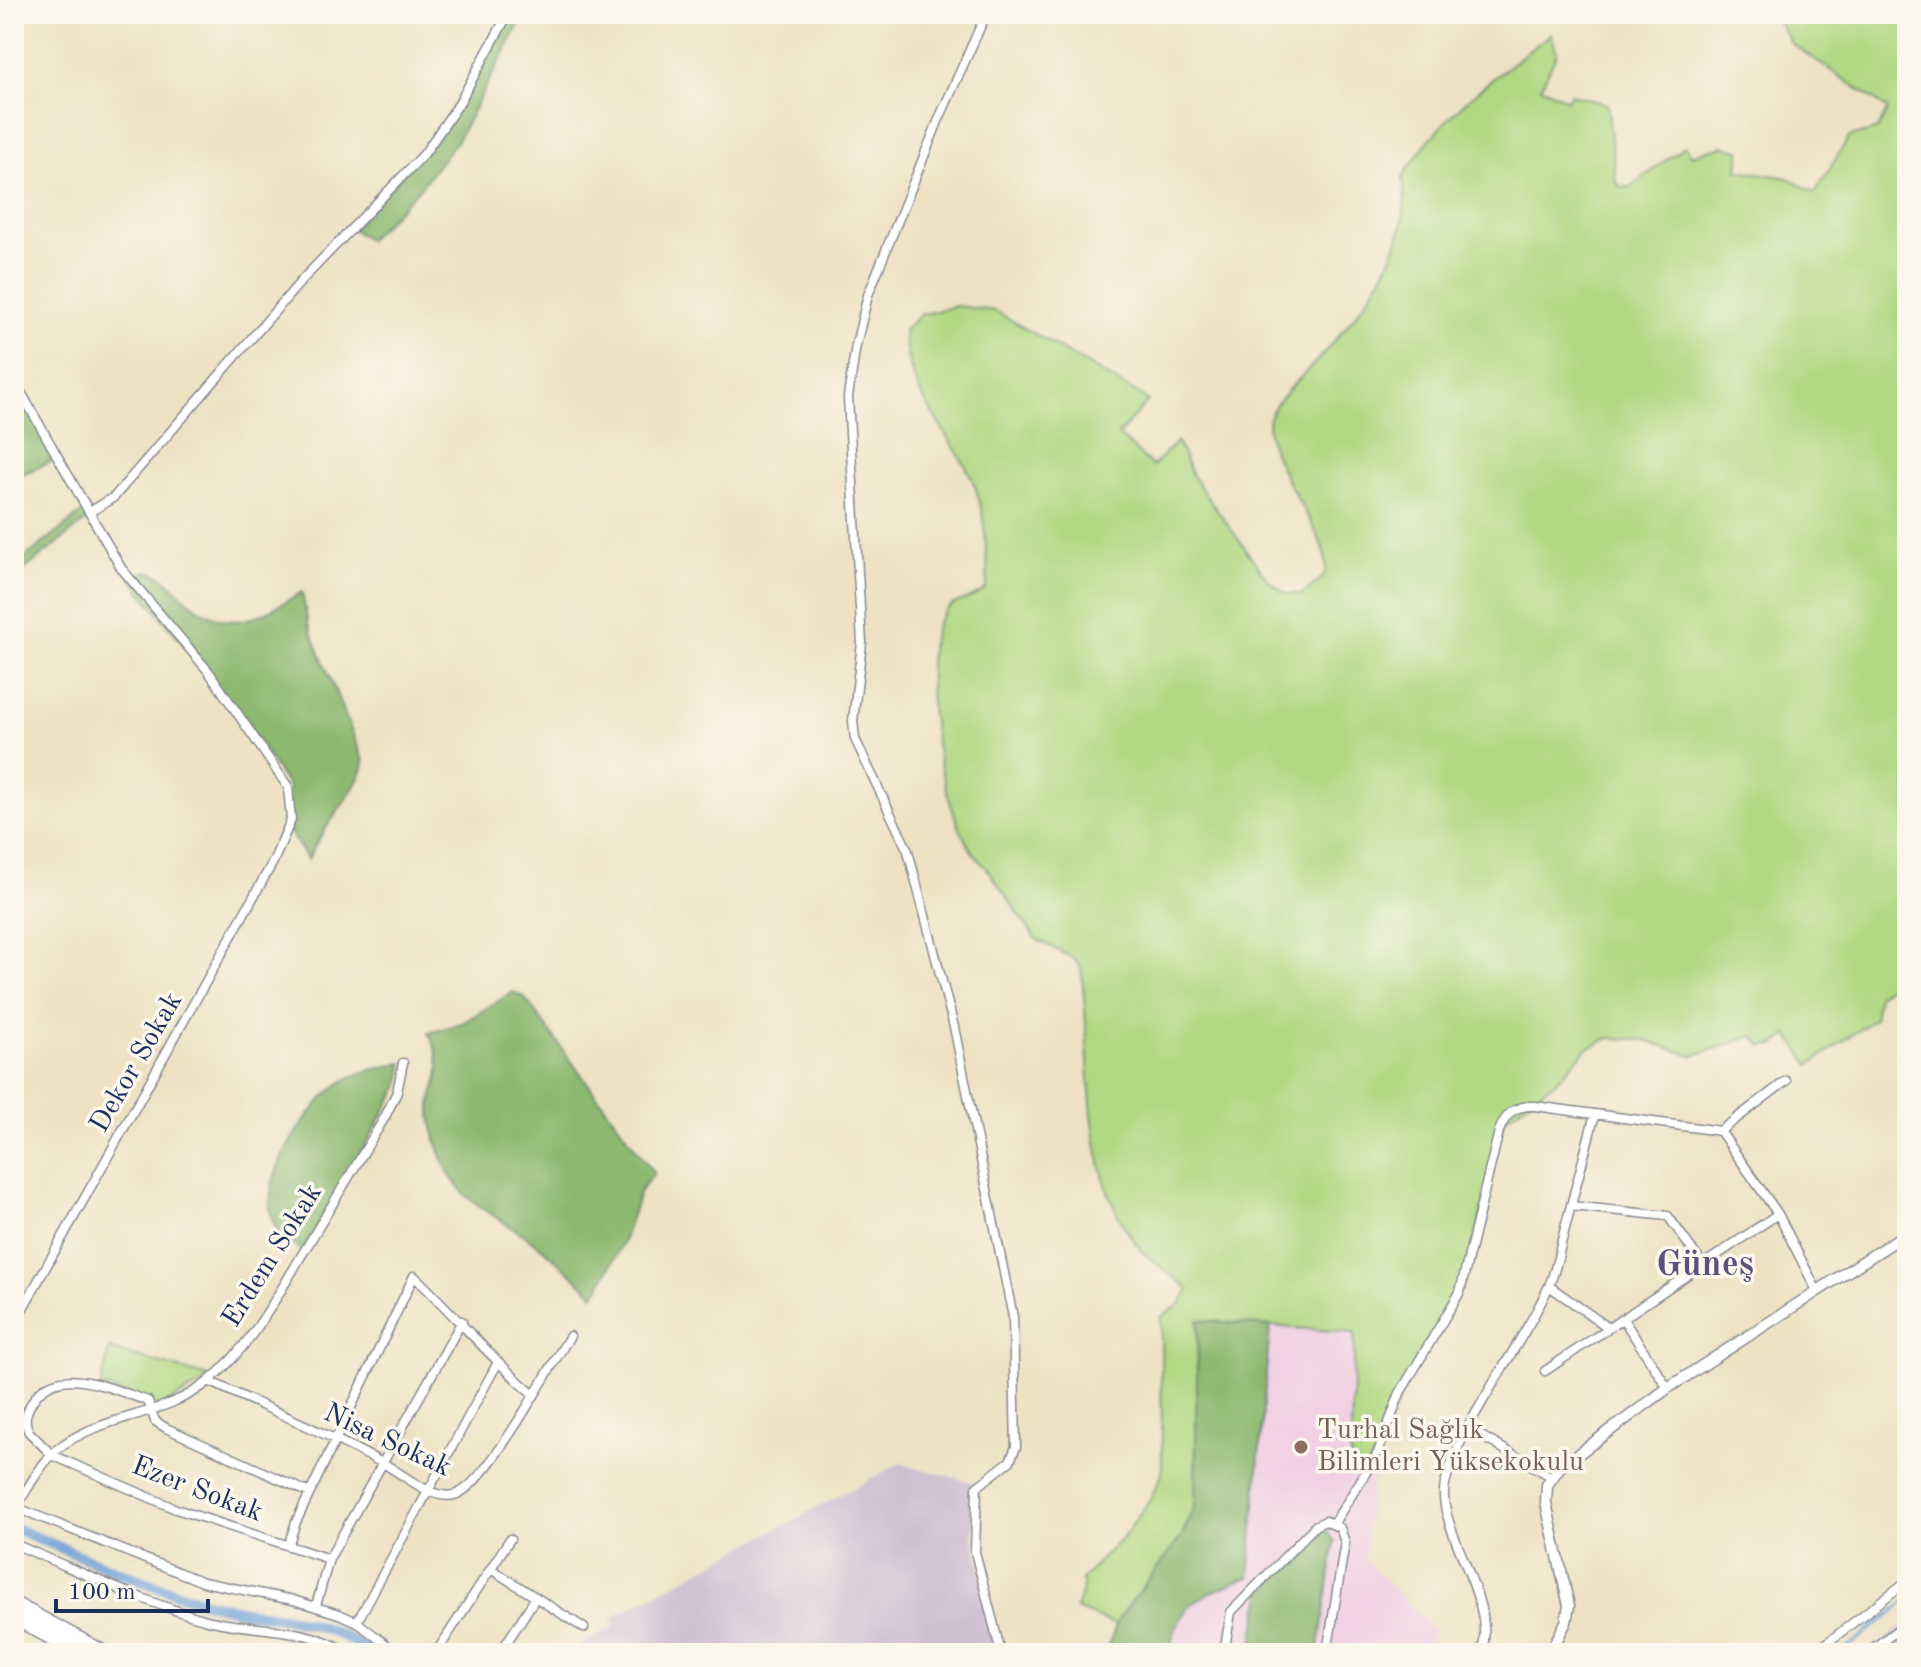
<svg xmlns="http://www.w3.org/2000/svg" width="1921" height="1667" font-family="'Old Standard TT',serif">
<rect width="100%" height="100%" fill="#fbf7ec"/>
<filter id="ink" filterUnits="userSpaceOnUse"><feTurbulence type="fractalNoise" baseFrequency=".0125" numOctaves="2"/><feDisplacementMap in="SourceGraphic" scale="16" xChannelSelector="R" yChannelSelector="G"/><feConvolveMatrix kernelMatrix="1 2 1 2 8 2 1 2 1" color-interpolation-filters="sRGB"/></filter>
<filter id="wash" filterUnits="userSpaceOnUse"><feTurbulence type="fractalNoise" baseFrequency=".006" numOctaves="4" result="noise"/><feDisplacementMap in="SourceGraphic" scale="32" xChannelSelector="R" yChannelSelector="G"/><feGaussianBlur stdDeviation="1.8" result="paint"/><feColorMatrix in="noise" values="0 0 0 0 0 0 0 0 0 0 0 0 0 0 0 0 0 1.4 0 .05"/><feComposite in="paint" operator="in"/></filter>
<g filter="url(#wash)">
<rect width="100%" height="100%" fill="#eee2c3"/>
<path fill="#f1d0e3" d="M1198 1320 1355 1333 1350 1456 1372 1479 1364 1558 1435 1631 1423 1653H1355L1329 1643 1327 1653H1105L1119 1618 1182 1536 1195 1504Z"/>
<path fill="#cebed1" d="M900 1463 979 1484 973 1536 1001 1653H566L615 1626 611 1618Z
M1907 1623V1653H1867Z
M285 1630 348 1653H276Z"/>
<path fill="#b1d882" stroke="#668470" stroke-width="2" d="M1773 14H1907V974L1878 995 1874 1019 1810 1065 1788 1035 1774 1045 1762 1046 1754 1036 1692 1056 1646 1040 1609 1038 1588 1048 1555 1082 1504 1119 1464 1283 1407 1381 1366 1473 1350 1457 1355 1333 1198 1320 1195 1504 1182 1536 1116 1625 1076 1609 1084 1584 1081 1580 1125 1535 1151 1498 1162 1474 1161 1317 1179 1305 1189 1290C1174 1275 1152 1263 1138 1246 1079 1175 1093 1054 1081 967L1073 958 1036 939 986 867C943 834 915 670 938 622 951 595 971 604 986 588 989 576 987 563 986 551 985 524 980 491 966 467 940 421 905 386 904 330L920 315 956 306 995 311 1145 398 1148 401 1118 435 1153 466 1177 441 1193 477 1268 580 1287 594H1303L1324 576C1339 541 1267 474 1268 421 1275 399 1294 385 1310 368 1356 317 1416 252 1403 177 1440 115 1494 77 1551 34L1557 53 1541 87 1567 100 1570 94 1607 104 1616 182 1621 187H1630L1685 146 1691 155 1723 146 1740 150 1738 170 1788 178 1815 193 1849 137 1878 129 1888 109 1792 44Z
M109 1349 212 1378 152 1412 148 1401 101 1386Z"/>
<path fill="#8cb870" stroke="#547467" stroke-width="2" d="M508 14H525L458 139 419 189 368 240 352 229 441 133Z
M14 380 59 458 14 478Z
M88 508 92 516 14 578V566Z
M147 571C163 574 171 585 183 596 230 638 254 620 302 592L308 624 364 762C363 785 318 831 308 860L288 829V787L246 723 131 579Z
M513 992 524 997 654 1173 640 1191 623 1242 595 1295C575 1278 556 1258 534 1242 478 1202 450 1203 433 1127 423 1084 454 1085 429 1033L462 1023Z
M403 1063 400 1085 304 1251C297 1247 289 1244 283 1238 243 1197 305 1109 339 1084 357 1071 382 1068 403 1063Z
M1198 1320 1270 1326 1249 1577C1202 1596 1179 1599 1169 1653H1105L1119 1618 1182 1536 1195 1504Z
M1327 1531 1335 1541 1318 1653H1251L1262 1593 1322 1532Z"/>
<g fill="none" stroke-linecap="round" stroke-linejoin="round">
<path stroke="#6a9dd5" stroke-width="3" d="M1840 1653 1907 1601"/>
<path stroke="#6a9dd5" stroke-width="11" d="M14 1528C78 1555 142 1584 209 1603 269 1621 316 1612 371 1653"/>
</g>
</g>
<g filter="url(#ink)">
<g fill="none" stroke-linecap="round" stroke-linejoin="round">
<g stroke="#848890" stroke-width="11">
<path id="minor" d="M986 14 939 119 868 295 856 345 848 397 862 643 853 721 855 739 908 851 954 1027 1013 1317 1016 1447 1010 1461 977 1487 975 1552 1001 1653
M14 380 121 568 209 672 288 787 291 820 273 862 14 1324
M90 512 114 497 302 280 424 154 458 105 508 14
M1720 1131 1786 1081
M1571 1206 1668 1216 1703 1265
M1549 1286 1609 1328
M1623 1319 1668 1388
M1545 1371 1778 1214
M209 1381C268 1409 329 1434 386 1465 404 1475 436 1503 457 1494 489 1481 549 1368 570 1336
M1469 1429 1552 1477
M310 1493 166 1428 155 1421 148 1401C113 1390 56 1360 32 1402 26 1412 23 1421 29 1432L52 1455 176 1509 329 1559
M15 1507 203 1582 293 1600 339 1614 357 1622 397 1653
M16 1507C30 1486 42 1459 64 1444 108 1414 167 1416 209 1381 249 1348 274 1302 300 1258 328 1211 357 1164 385 1117L397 1092 403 1063
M1334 1523 1378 1453 1400 1393 1460 1292 1499 1131C1506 1114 1514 1105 1535 1106L1720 1131 1778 1214 1817 1291
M14 1544C77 1570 141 1602 207 1620 255 1632 305 1625 348 1653
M288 1546 296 1522 414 1276C455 1315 490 1358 533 1394
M491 1569 584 1628
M316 1606 329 1559 462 1321
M357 1622 497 1364
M436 1653 510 1539
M500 1653 536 1597
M1224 1653 1231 1612 1316 1525 1326 1521 1340 1528 1345 1542 1327 1653
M1482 1653C1497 1598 1435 1527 1445 1484 1459 1425 1520 1349 1547 1290 1556 1273 1559 1251 1564 1232 1574 1193 1585 1153 1595 1114
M1814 1653 1907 1581
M1867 1653 1907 1623"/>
</g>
<g stroke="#848890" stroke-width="13">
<path id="tertiary" d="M1550 1653 1566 1622 1569 1606 1546 1503 1547 1485 1559 1468 1668 1388 1907 1233"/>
</g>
<g stroke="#848890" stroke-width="17">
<path id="trunk" d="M14 1604 104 1653
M14 1617 80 1653"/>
</g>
<use href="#minor" stroke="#fff" stroke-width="8"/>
<use href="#tertiary" stroke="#fff" stroke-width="10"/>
<use href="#trunk" stroke="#fff" stroke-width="14"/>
</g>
</g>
<circle fill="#8d6e63" stroke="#fbf7ec" stroke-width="3" cx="1301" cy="1447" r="8"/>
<g text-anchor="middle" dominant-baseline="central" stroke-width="7" stroke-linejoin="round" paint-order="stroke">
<g font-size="28" fill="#1b2f5e" stroke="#fbf7ec">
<text transform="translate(137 1063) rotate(-60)">Dekor Sokak</text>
<text transform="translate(273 1256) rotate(-58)">Erdem Sokak</text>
<text transform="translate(387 1441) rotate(25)">Nisa Sokak</text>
<text transform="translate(197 1490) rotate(21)">Ezer Sokak</text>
</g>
<g font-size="28" fill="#785e54" stroke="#fbf7ec" text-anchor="start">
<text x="1317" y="1431">Turhal Sağlık<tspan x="1317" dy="32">Bilimleri Yüksekokulu</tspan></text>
</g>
<g font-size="36" font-weight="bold" fill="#5b517f" stroke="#fbf7ec">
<text x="1705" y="1266">Güneş</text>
</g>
</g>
<rect width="1921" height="1667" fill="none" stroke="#fbf7ec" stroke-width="48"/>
<path d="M56 1599v12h152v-12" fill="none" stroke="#1b2f5e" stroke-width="4"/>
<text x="68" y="1599" font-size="24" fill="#1b2f5e" stroke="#fbf7ec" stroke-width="6" paint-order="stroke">100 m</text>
</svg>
